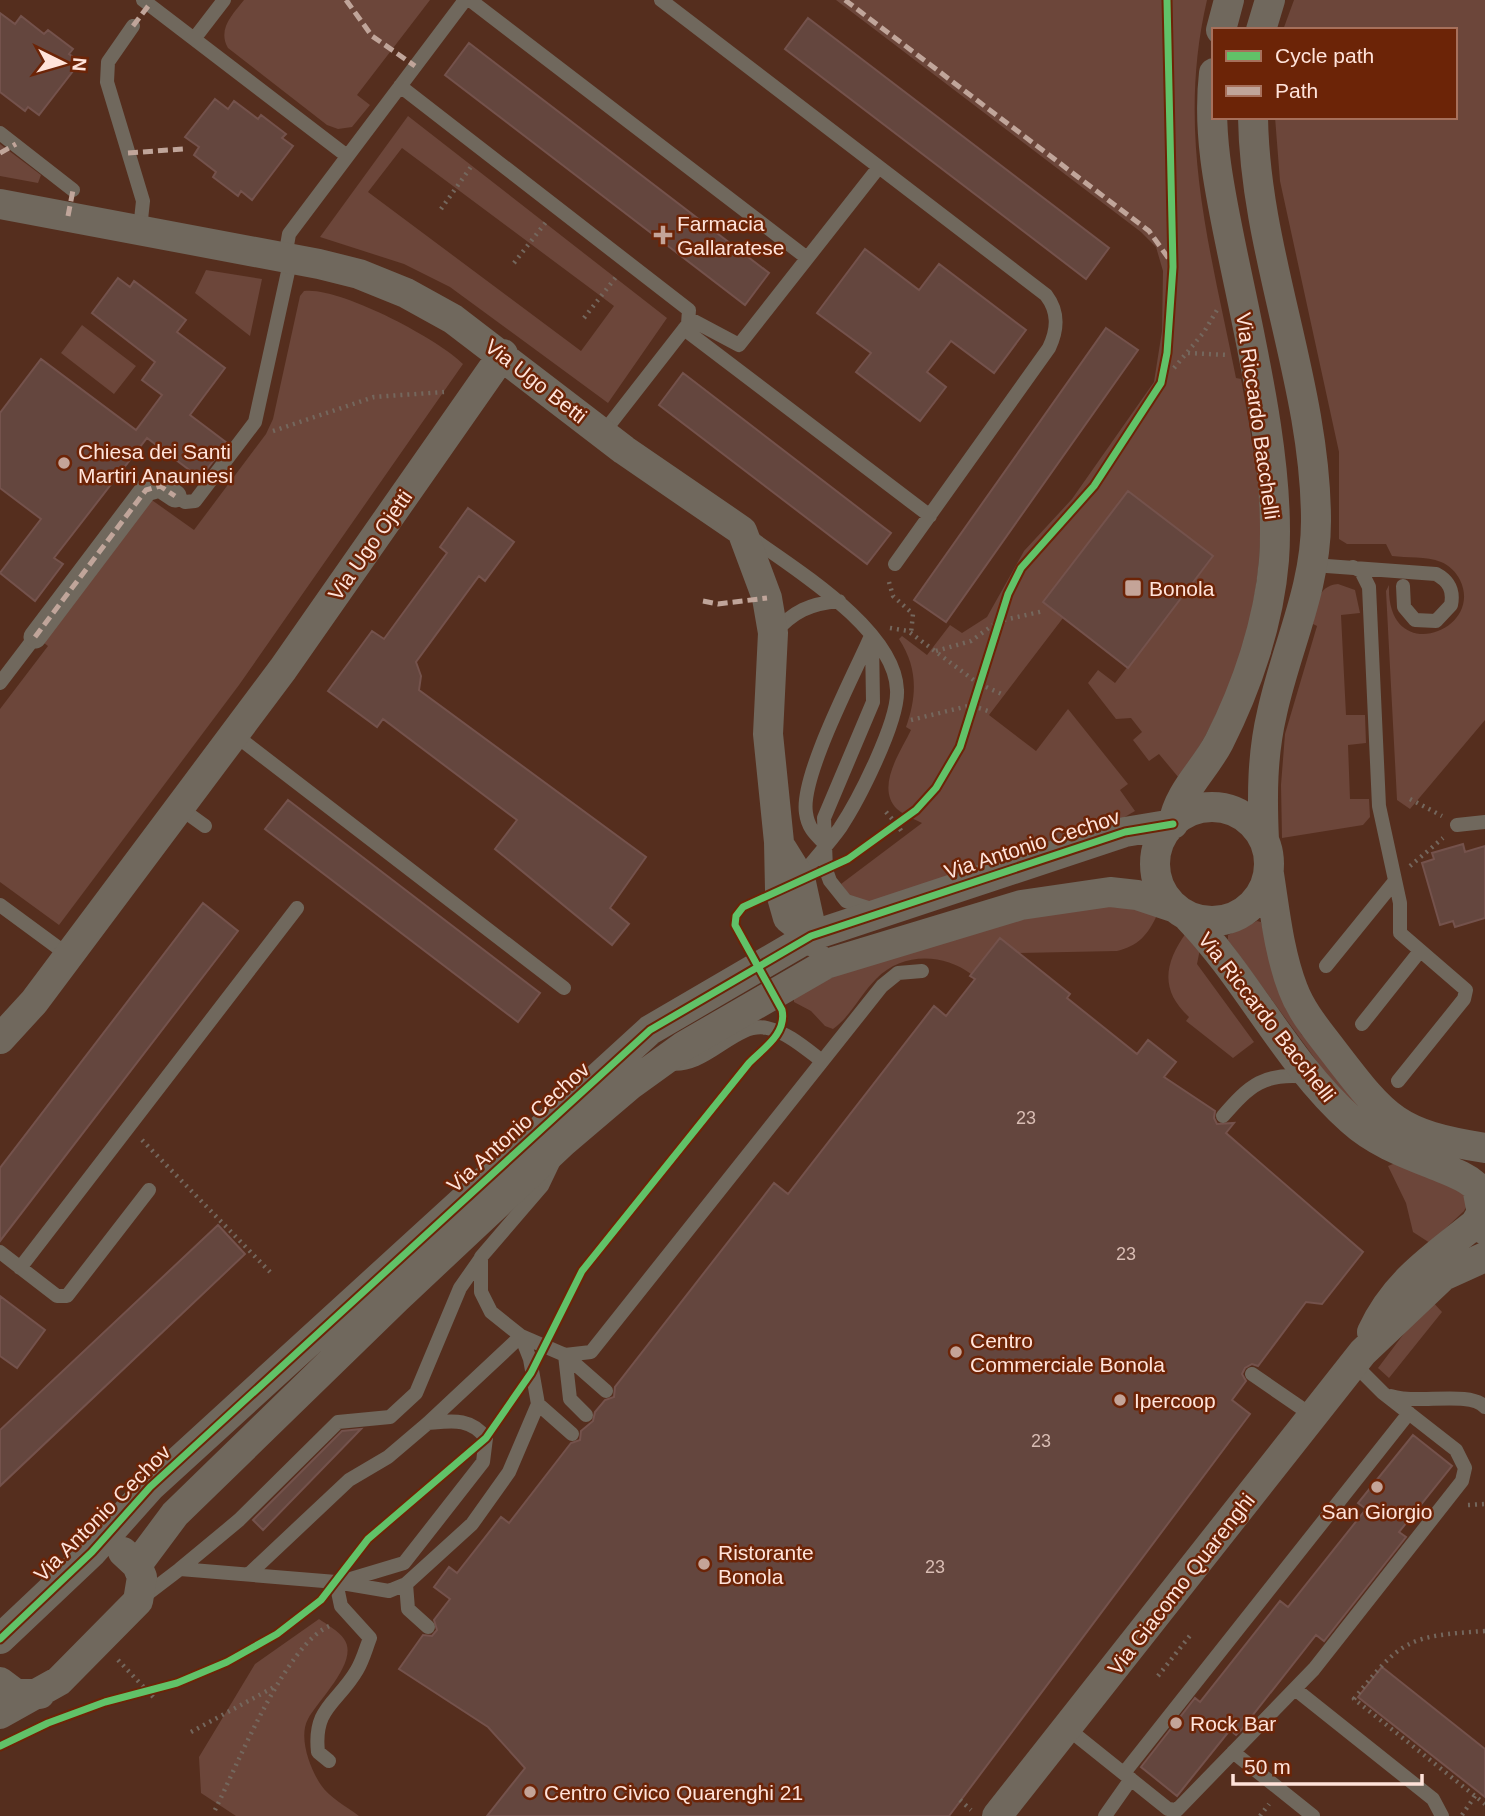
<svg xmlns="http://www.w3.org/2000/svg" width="1485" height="1816" font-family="Arial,sans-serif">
<rect width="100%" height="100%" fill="#552e1e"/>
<path fill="#6c463a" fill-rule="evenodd" d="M244 0H430L357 95 370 105 352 127 338 129 327 125 228 48C217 29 233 14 244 0Z
M836 0H1207C1176 133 1210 247 1236 378L1241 379C1249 424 1259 471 1260 517 1263 609 1232 703 1179 778L1159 754 1149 761 1133 740 1142 732 1131 718 1116 719 1088 683 1098 670 1115 683 1213 557 1128 491 1043 602 1063 618 989 715 1036 751 1068 709 1128 784 1120 790 1135 811 1116 822 869 902 850 896 841 884 922 823C914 819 904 815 897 809 875 787 901 751 911 730L906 727C917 696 918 668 899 639L902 636 927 655 950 625 962 633 987 617 1024 551 1072 499 1154 382 1162 331 1163 271 1156 247 1141 232Z
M1294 0H1485V720L1410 809 1397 800 1386 591 1389 585C1386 668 1485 631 1460 580 1456 572 1449 565 1441 562 1426 556 1407 558 1392 556L1386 544H1347L1339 539V452L1280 181 1275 117H1455V30H1283Z
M408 116 667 318 608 403 450 287 404 264 320 237ZM402 148 614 306 581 351 368 192Z
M0 144 41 175 38 183 0 176Z
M206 270 262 279 250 336 195 293Z
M304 291C338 286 439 339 463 364L239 685 59 925 0 882V709L48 646 40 640 149 498 194 530 266 434 273 419 300 296Z
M82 325 136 366 114 394 61 353Z
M1338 584 1355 590 1360 613 1341 615 1346 715H1365L1366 743 1348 745 1350 799H1369L1370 817 1363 825 1282 838 1281 785 1285 734 1317 626 1313 624C1317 606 1316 586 1338 584Z
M1099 906 1137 909 1157 915C1148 935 1138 946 1117 951L1019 953 1000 938 971 974C943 953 902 952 876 979 861 994 850 1017 833 1029L825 1026 811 1011 794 1002V998L838 974 1038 914Z
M1257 921 1261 922 1279 991 1286 1009 1302 1035 1460 1154 1457 1162 1386 1134 1332 1082 1228 940V935Z
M1186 933 1200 949 1197 964 1254 1042 1233 1058 1186 1021 1189 1017C1160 990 1164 964 1186 933Z
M1398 1162 1462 1189 1467 1205 1464 1211 1430 1243 1413 1232 1406 1203 1388 1166Z
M1430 1299 1442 1312 1389 1378 1378 1368Z
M319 1619C326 1624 339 1631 344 1639 360 1661 318 1700 308 1719 298 1737 310 1769 321 1785 329 1797 347 1807 359 1816H236L201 1793 199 1757 255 1664Z"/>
<path fill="#64463e" stroke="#74524c" stroke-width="2" d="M0 13 15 24 21 16 44 34 48 30 73 49 69 54 80 62 39 115 28 107 25 111 0 92Z
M808 18 1109 248 1086 279 785 49Z
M469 43 769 273 745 305 445 75Z
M215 99 228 109 234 101 258 119 261 115 286 134 282 138 293 146 252 200 241 191 238 196 213 177 216 172 194 155 199 147 185 137Z
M865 249 919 290 939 264 1026 330 994 373 951 341 927 372 946 387 920 421 856 372 871 353 817 313Z
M118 278 130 287 134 281 186 320 177 332 225 368 190 415 227 443 200 478 147 438 54 558 63 564 35 601 0 573 41 519 0 488V413L41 359 136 430 162 395 142 380 155 362 92 313Z
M1106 328 1138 350 946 622 914 600Z
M683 373 891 533 867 564 659 405Z
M1128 491 1213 556 1128 668 1043 602Z
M468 508 514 542 485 581 479 576 416 662 421 676 419 690 646 857 610 908 629 924 612 945 495 849 517 820 383 719 377 727 328 691 372 631 384 639 447 553 440 547Z
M288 800 540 993 518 1022 265 829Z
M1463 844 1465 852 1485 846V918L1455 927 1453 921 1440 925 1422 863 1434 859 1432 853Z
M203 903 238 931 0 1241V1168Z
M1000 938 1070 994 1067 998 1137 1054 1148 1040 1176 1062 1164 1077 1215 1111 1214 1118 1217 1124 1234 1123 1226 1133 1363 1252 1322 1304 1306 1302 1258 1366 1252 1364 1245 1368 1242 1374 1246 1381 1232 1400 1250 1414 949 1816H487L525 1768 488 1727 399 1669 423 1635 432 1636 437 1630 434 1620 450 1599 434 1587 449 1567 457 1573 501 1517 509 1523 571 1443 580 1440 581 1431 593 1421 595 1412 605 1400 614 1397 615 1387 774 1183 788 1194 934 1006 946 1016 975 979 970 976Z
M218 1225 245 1254 0 1486V1430Z
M0 1296 45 1330 17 1368 0 1356Z
M361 1429 263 1530 253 1520 342 1431Z
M1413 1435 1452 1466 1399 1532 1406 1537 1324 1641 1316 1635 1241 1730 1236 1735 1230 1730 1177 1796 1141 1767 1195 1698 1200 1702 1280 1601 1288 1607 1366 1509 1358 1503Z
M1382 1667 1485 1749V1797L1358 1697Z"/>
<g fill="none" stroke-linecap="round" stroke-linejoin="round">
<path stroke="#74675d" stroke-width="4.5" stroke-dasharray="2 5" stroke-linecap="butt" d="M441 209 473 164
M514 263 546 222
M584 318 616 277
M1188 353 1228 355
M1174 368 1204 332 1217 310
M273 431 374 397 444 392
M889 582 893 596 913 614 911 633
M1004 620 1044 611
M890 628 908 631 975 681
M936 651 971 641 993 625
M986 687 1004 695
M979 708 991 712
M911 720 968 706
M1410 799 1442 816
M886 812 893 820
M900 829 902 832
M1410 866 1443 838
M142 1140 270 1272
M1468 1505 1485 1504
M1485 1631C1409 1636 1401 1639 1354 1699L1485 1804
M118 1660 156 1700
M1158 1676 1192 1633
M191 1732 276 1686
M960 1800 971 1810
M215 1810C237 1766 287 1640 332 1625
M1462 1815 1475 1796
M1260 1816 1269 1804"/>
<path stroke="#70685d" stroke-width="14" d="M143 0 347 156
M470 0 807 258
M661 0 1046 295C1059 312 1058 329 1049 348L895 564
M133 26 108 62 107 82 143 201 140 229
M194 39 224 0
M400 86 689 310 688 324 603 433
M0 133 73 190
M285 257 289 234 465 0
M690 319 739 345 879 167
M684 329 930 516
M175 496 185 502 195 501 255 422 291 258
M749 536C793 568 895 629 897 690 899 721 858 801 840 828 828 845 812 861 800 878
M1313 565 1436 574C1449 581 1454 590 1451 605L1436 621 1415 620 1404 607 1403 586
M1353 567 1361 571 1369 587 1379 806 1400 903V933L1466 990 1464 999 1398 1081
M774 633C794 611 809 604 839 601
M0 683 35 637
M235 735 564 988
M180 808 205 826
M1457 825 1485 822
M825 844C815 834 808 828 806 813 800 777 854 675 870 638
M0 905 68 955
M871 909 846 901 830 881 826 870 824 818 873 702 872 639
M1326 966 1395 881
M1362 1024 1420 951
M668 1063C706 1070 734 1021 767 1028 787 1032 806 1049 822 1061
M1223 1116C1250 1085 1264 1072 1308 1077
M553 1163 542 1186 481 1257V1292L491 1312 521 1336 565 1355 591 1352 882 986 898 973 922 971
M0 1252 57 1296H67L149 1190
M20 1268 297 908
M565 1355 570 1399 586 1415
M565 1355 606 1391
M1252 1374 1313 1416
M1391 1396C1415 1405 1470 1390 1485 1407
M538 1404 572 1434
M180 1569 239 1520 338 1422 390 1417 416 1393 460 1288 481 1258
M249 1574 349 1480 388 1457 428 1423 521 1336
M344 1581 404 1563 483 1462 486 1438C470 1417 451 1421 428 1423
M406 1584 408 1609 428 1627
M142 1598 180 1569 336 1582 389 1591 406 1584 472 1524 509 1472 538 1404 530 1359 521 1336
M1295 1689 1433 1799 1442 1816
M1067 1728 1168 1809 1177 1810 1314 1669 1462 1481 1465 1468 1456 1450 1383 1393 1354 1364
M1233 1752 1313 1816
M329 1761 318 1752C313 1707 338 1703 357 1670 363 1660 366 1648 370 1638L341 1606 336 1582
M1124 1773 1409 1413
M1105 1816 1131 1779"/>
<path stroke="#70685d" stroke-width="23" d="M35 637 146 490 160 486 175 496"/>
<path stroke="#70685d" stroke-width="30" d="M1221 30 1229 0
M1261 30 1270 0
M1253 117C1255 254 1316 384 1316 521 1316 589 1286 648 1272 713 1262 755 1262 797 1264 840
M0 204 319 264 359 274 406 293 453 319 624 450 742 531 767 598 773 633 768 734 779 842 780 890 788 918 811 936
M1155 864a57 57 0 1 1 114 0a57 57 0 1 1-114 0Z
M1173 824C1179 791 1204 771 1219 742 1247 687 1269 622 1274 560 1281 467 1251 343 1232 251 1220 192 1207 134 1214 73
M782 849 800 878 814 942
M1269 874C1275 912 1279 953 1293 989 1302 1013 1319 1032 1334 1052 1386 1120 1397 1134 1485 1148
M1188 917C1248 979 1286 1062 1351 1120 1374 1141 1402 1152 1430 1163 1446 1170 1465 1175 1477 1187L1485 1230
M0 1039 34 1002 283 669 503 354
M1372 1332C1395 1282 1434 1257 1475 1224L1481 1214 1482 1200
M137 1565 175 1514 396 1299 563 1142 630 1085 684 1046 826 964 1021 905 1110 892 1137 895 1173 907
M0 1639 92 1552 150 1487 650 1030 811 936 1125 832 1173 824
M0 1682 16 1694H40
M0 1714 59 1681 138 1601 142 1577 137 1565 123 1552
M997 1816 1363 1352 1443 1276 1485 1257"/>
<path stroke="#c0a59a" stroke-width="5" stroke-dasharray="10 5" stroke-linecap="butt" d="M346 0 372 36 415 66
M845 0 1149 231 1169 259
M133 26 149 5
M0 153 16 144
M128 153 183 149
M68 216 73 190
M703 601 718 604 767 598
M35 637 146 490 160 486 175 496"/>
<g stroke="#6c2407" stroke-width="11">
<path id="cycleway" d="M0 1639 92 1552 150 1487 650 1030 811 936 1125 832 1173 824
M0 1746 48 1723 105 1702 177 1683 227 1662 277 1634 321 1600 368 1539 486 1438 531 1373 582 1271 749 1063C764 1048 787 1033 782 1010L735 925 736 916 743 907 848 859 916 810 936 788 960 747 1008 594 1021 568 1094 486 1161 383 1167 353 1173 267 1167 0"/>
</g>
<use href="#cycleway" stroke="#61c268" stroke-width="7"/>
</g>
<g fill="#c4a498" stroke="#6c2407" stroke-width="2.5">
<path d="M659.5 224.5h7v7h7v7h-7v7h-7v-7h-7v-7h7z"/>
<circle cx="64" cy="463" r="7"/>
<rect x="1124" y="579" width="18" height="18" rx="3.5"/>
<circle cx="956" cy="1352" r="7"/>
<circle cx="1120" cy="1400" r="7"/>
<circle cx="1377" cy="1487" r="7"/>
<circle cx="704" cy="1564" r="7"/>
<circle cx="1176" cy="1723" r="7"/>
<circle cx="530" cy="1792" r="7"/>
</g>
<g text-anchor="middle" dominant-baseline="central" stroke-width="5" stroke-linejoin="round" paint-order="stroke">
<g font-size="18" fill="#d8bcb3">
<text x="1026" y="1118">23</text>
<text x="1126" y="1254">23</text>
<text x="1041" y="1441">23</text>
<text x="935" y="1567">23</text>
</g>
<g font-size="21" fill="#ffe3da" stroke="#6c2407" text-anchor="start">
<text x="677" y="223">Farmacia<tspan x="677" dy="24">Gallaratese</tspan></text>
<text x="78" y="451">Chiesa dei Santi<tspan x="78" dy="24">Martiri Anauniesi</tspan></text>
<text x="1149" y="588">Bonola</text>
<text x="970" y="1340">Centro<tspan x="970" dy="24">Commerciale Bonola</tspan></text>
<text x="1134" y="1400">Ipercoop</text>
<text x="1377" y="1511" text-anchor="middle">San Giorgio</text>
<text x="718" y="1552">Ristorante<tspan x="718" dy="24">Bonola</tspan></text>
<text x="1190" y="1723">Rock Bar</text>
<text x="544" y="1792">Centro Civico Quarenghi 21</text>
</g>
<g font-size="21" fill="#ffe3da" stroke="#6c2407">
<text transform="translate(536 381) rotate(38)">Via Ugo Betti</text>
<text transform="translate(1258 416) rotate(82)">Via Riccardo Bacchelli</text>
<text transform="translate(370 545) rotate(-55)">Via Ugo Ojetti</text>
<text transform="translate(1032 844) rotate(-18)">Via Antonio Cechov</text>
<text transform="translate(1267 1017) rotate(52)">Via Riccardo Bacchelli</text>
<text transform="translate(518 1127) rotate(-42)">Via Antonio Cechov</text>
<text transform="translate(102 1513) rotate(-45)">Via Antonio Cechov</text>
<text transform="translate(1181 1584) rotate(-52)">Via Giacomo Quarenghi</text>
</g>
</g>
<rect x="1212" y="28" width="245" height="91" fill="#6c2407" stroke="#a7705b" stroke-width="2"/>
<rect x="1226" y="51" width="35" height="10" fill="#61c268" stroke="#a7705b" stroke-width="2"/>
<text x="1275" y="63" font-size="21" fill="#ffe3da">Cycle path</text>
<rect x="1226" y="86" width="35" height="10" fill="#c0a59a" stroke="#a7705b" stroke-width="2"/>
<text x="1275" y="98" font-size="21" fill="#ffe3da">Path</text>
<g transform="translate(63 63) rotate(95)" stroke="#6c2407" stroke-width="5" paint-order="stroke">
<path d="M0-5L12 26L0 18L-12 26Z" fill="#ffe3da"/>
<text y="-10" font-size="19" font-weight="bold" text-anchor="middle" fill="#ffe3da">N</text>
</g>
<path d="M1233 1774v10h189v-10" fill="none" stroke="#ffe3da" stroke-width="3.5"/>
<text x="1244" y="1774" font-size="21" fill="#ffe3da" stroke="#6c2407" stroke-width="5" paint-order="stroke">50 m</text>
</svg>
